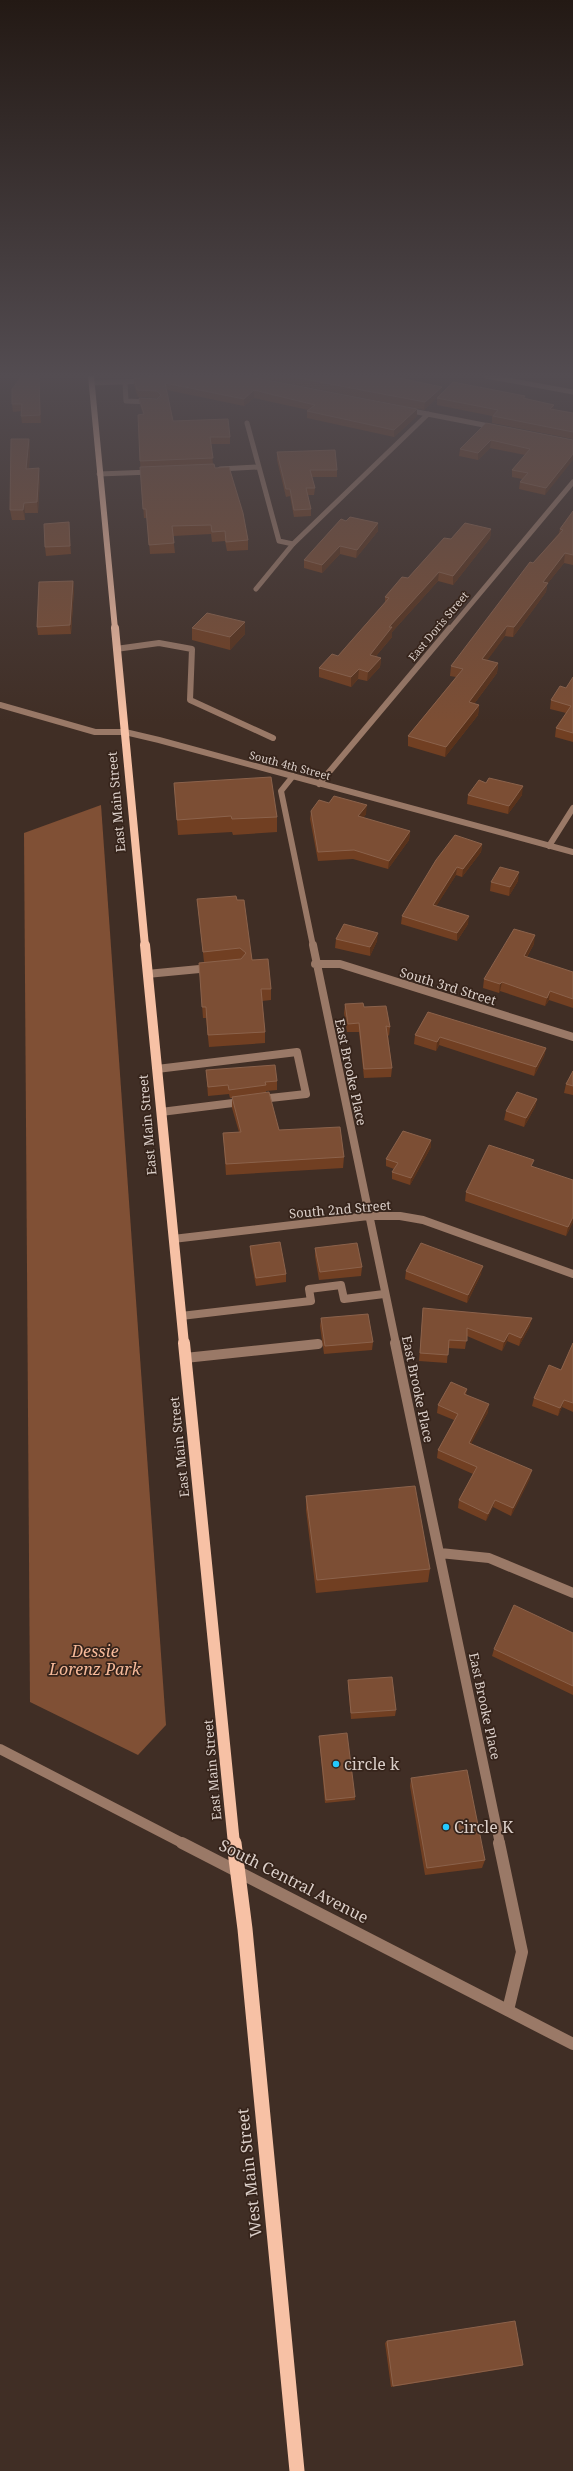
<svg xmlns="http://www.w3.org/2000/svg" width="573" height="2471" font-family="'Noto Serif',serif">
<rect width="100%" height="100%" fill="#402e25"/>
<path fill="#805035" d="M101 805 166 1725 138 1755 30 1702 24 833Z"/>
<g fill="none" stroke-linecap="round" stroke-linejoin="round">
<path stroke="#9a7967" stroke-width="5" d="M125 382 126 401 151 402
M92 383 148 381 153 376
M256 589 293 544"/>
<path stroke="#9a7967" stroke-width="6" d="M116 649 159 643 192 649 190 700 273 738"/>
<path stroke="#9a7967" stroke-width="8" d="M147 974 210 968
M157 1069 297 1052 306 1094 261 1099
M161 1112 241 1102
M181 1316 311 1301 309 1289 341 1285 344 1299 384 1294"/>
<path stroke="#9a7967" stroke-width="10" d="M185 1358 318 1344"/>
<path stroke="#9a7967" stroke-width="5" d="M486 376 573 392
M407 410 494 427
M247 423 279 541 293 544 428 414
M220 469 258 467
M99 474 151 472
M450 629 573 482"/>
<path stroke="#9a7967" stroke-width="6" d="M0 705 95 732H125L159 740 573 852
M293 776 281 791 313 946
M319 784 450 628
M549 846 573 808"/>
<path stroke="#9a7967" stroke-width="8" d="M313 945 396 1344
M315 964H340L573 1037
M173 1239 368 1216H400L423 1220 573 1274"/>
<path stroke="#9a7967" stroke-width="10" d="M395 1343 500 1844
M440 1553 489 1558 573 1593"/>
<path stroke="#9a7967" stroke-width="12" d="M499 1843 522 1952 508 2010"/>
<path stroke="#9a7967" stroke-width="10" d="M0 1749 184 1844"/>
<path stroke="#9a7967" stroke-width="12" d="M182 1843 573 2044"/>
<path stroke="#f7c1a5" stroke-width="6" d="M91 376 115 629"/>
<path stroke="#f7c1a5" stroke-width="8" d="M115 628 145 946"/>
<path stroke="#f7c1a5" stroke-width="10" d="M145 945 184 1344"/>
<path stroke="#f7c1a5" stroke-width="12" d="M184 1343 234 1844"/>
<path stroke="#f7c1a5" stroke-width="15" d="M234 1843 245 1929 297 2471"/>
</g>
<path fill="#713f22" d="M22 376H39L41 423H22L21 416 22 411 13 412 12 404Z
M131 376H148L146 377 132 378Z
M252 376H390L441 394 525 396V398L553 409 573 413V439L492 423V416L437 405V398L441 394 424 410Z
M150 377 417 409V416L394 437 307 418V411L308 410 254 398 244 406 167 390 173 421 230 437V444H211L213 464 215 468 248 540V550L227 551 225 541 212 542 211 534 173 536 175 553 150 554 147 518H144L141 476 140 461 143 414 140 405 139 398 157 399V398L138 397 134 385V378Z
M486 423 573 440 545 495 519 489 520 482 522 479 512 477V470L525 455 490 448 478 460 459 456 460 449Z
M29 439 30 449 29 469 40 478 38 513H25V520H12L10 510Z
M277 452 337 470V477H312L315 488 314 495H308L311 509V516L294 517 290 496 286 497 277 460Z
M573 511V565L564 563 547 584 546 592 513 637 505 636 487 660 498 663 497 673 474 704 479 705 478 715 445 757 408 746V736L456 677 450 676 451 666 533 563 559 533 560 529Z
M346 521 378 523V531L356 558 340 554 322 573 304 568V560Z
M491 529 490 538 453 585 438 581 392 632V637L376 656 381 658 380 667 367 681 358 679 351 687 319 677V668L338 656 385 602V597L408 578 451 539Z
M69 530 71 554 46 556 45 547Z
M73 581 74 589 71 634 38 635 37 627Z
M192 628 245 634 230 650 192 640Z
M573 677V742L555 737 556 728 566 713 550 709 551 700 566 688Z
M174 783 277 817V832L233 835 232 832 178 835Z
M468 795H522L508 814 467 804Z
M311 811 366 814 363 818 410 831 409 840 388 869 353 859 318 861 310 819Z
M482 844 481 852 462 877 456 875 436 906 468 924 457 941 401 924 402 916Z
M518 881 509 896 490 891 491 882Z
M197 899 237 900 252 960 271 989V1000L262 1001 265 1032V1043L209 1047 206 1018H203L199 963 204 962Z
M336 939 377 941 370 956 335 948Z
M534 944 527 957 573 972V1008L549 1000 545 1006 500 991 499 993 483 988 484 979Z
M345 1004 364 1007 390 1027 389 1036 388 1035 392 1068 391 1077 364 1078 359 1032H347L344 1013Z
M428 1012 546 1048 544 1056 534 1076 439 1045 436 1051 414 1044 415 1035Z
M206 1070 277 1081V1090L266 1091V1093L279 1130 344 1157 343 1168 226 1175 223 1133 239 1132 232 1108V1098H230L229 1094 208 1096Z
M573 1071V1095L564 1093 566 1084Z
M537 1099 535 1107 524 1127 504 1120 506 1111Z
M431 1147 410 1185 392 1179V1172L394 1169 386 1166V1159Z
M532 1167 573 1180V1222L566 1236 465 1201 466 1192Z
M250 1246 286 1274V1282L256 1286 250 1254Z
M315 1248 362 1267 361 1276 319 1280 315 1256Z
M406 1271 481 1274 467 1303 405 1279Z
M423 1308 530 1326 519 1346 507 1341 502 1351 467 1336 465 1349 448 1348 447 1363 419 1361Z
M321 1318 373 1342 372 1350 324 1354 320 1326Z
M573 1343V1412L562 1407 558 1416 532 1406 534 1398 561 1370Z
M467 1389 466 1394 488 1412 471 1443 530 1478 511 1516 493 1507 486 1521 458 1508 459 1500 473 1474 437 1458 438 1450 454 1420 437 1413 438 1405Z
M306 1496 430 1569 428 1582 316 1593 306 1510Z
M573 1633V1695L492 1656 494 1649Z
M348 1680 396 1710 395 1716 351 1719 348 1686Z
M319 1736 355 1797V1800L325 1803Z
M411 1778 485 1860 482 1868 425 1875 410 1786Z
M387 2341 523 2365 520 2366 391 2387 385 2343Z"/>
<path fill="#59321b" d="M39 376 41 423 40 415Z
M442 387 441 394 424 410 425 402Z
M254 390V398L244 406V399Z
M554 405 553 412 550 409Z
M417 409V416L394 437V430Z
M29 439 30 449 28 479 26 469Z
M491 440 490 448 478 460V453Z
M573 454V460L545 495 546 488Z
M39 468 40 478 38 513 37 502Z
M24 503 25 513V520L23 510Z
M378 523V531L356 558 357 550Z
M491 529 490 538 453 585V576Z
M340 546V554L322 573V565Z
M565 553 564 563 547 584 546 592 513 637 514 627 543 582Z
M439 572 438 581 392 632V637L369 664 370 655 389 627Z
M73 581 74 589 71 634 70 625Z
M245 622V634L230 650V637Z
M507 626 505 636 481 669 482 659Z
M381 658 380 667 367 681 368 672Z
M498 663 497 673 468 712 469 702Z
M359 669 358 679 351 687V677Z
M479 705 478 715 445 757 446 747Z
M523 786 522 795 508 814 509 806Z
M367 805 366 814 358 825V816Z
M410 831 409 840 388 869 389 861Z
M482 844 481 852 462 877 463 869Z
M457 867 456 875 432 913 433 905Z
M519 872 518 881 509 896 510 887Z
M469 916 468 924 457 941V933Z
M378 933 377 941 370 956V947Z
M535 935 534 944 522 965 524 956Z
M502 982 500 991 499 993 500 984Z
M550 991 549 1000 545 1006 547 998Z
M440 1037 439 1045 436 1051 437 1042Z
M546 1048 544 1056 534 1076 536 1067Z
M537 1099 535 1107 524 1127 526 1118Z
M431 1140V1147L410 1185 411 1178Z
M573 1217V1222L566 1236 568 1227Z
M483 1266 481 1274 467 1303 468 1295Z
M532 1318 530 1326 519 1346 521 1338Z
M509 1333 507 1341 502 1351 504 1342Z
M564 1400 562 1407 558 1416 560 1408Z
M489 1404 488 1412 468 1450 469 1443Z
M532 1470 530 1478 511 1516 513 1508Z
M495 1500 493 1507 486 1521 488 1514Z"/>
<path fill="#7c4e34" stroke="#8b624b" d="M22 376H39L40 415 21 416 22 404H12V389Z
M151 376H246L417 409 394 430 307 411 315 405 254 390 244 399 165 383 173 421 228 419 230 437H210L213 458 140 461 138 415 144 414 139 398 157 399 161 395 157 391 137 390 134 378 150 377Z
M288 376H390L442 387 425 402Z
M453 382 525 396 523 398 554 405 550 409 573 413V432L493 416 498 410 437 398Z
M486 423 573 440V454L546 488 520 482 528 473 512 470 530 449 491 440 478 453 460 449Z
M11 439H29L26 469 39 468 37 502 24 503 23 510H10Z
M335 450 337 470H310L315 488H306L311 509 294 510 290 489H286L277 452Z
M214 464 215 468 229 467 243 513 248 540 226 542 225 531 212 532 211 525 172 526 174 543 149 545 146 509H143L140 467Z
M573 511V555L565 553 543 582 548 583 514 627 507 626 482 659 498 663 469 702 479 705 446 747 408 736 463 669 451 666 530 562 533 563 563 530 560 529Z
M350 517 378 523 357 550 340 546 322 565 304 560 341 519 346 521Z
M69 522 70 546 45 547 44 524Z
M465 523 491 529 453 576 439 572 389 627H392L370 655 381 658 368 672 359 669 351 677 319 668 332 654 338 656 389 598 385 597 402 577 408 578 444 538 451 539Z
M73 581 70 625 37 627 39 582Z
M207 613 245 622 230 637 192 628Z
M573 677V733L556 728 571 706 551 700 560 686 566 688Z
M271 777 277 817 232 819 231 816 177 820 174 783Z
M489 778 523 786 509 806 468 795 479 780 486 783Z
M334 796 367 805 358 816 410 831 389 861 354 850 318 852 311 811 319 800 329 803Z
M455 835 482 844 463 869 457 867 433 905 469 916 457 933 402 916 436 860Z
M500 867 519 872 510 887 491 882Z
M236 896 237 900H244L252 960 268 959 271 989H261L265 1032 208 1035 206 1007H202L199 963 241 959 246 953 240 948 203 952 197 899Z
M344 924 378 933 370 947 336 939Z
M514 929 535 935 524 956 573 972V999L550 991 547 998 502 982 500 984 484 979Z
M363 1003 364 1007 386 1006 390 1027 386 1026 392 1068 364 1069 359 1023 348 1024 345 1004Z
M428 1012 546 1048 536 1067 440 1037 437 1042 415 1035Z
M275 1065 277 1081 265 1082 266 1085 229 1090 228 1085 208 1087 206 1070Z
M573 1071V1086L566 1084Z
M269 1092 279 1130 340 1127 344 1157 226 1164 223 1133 241 1132 232 1097Z
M517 1092 537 1099 526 1118 506 1111Z
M403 1131 431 1140 411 1178 392 1172 398 1163 386 1159Z
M489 1145 534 1160 531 1166 573 1180V1217L568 1227 466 1192Z
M280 1242 286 1274 256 1278 250 1246Z
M357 1243 362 1267 320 1272 315 1248Z
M421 1243 483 1266 468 1295 406 1271Z
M423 1308 532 1318 521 1338 509 1333 504 1342 467 1328V1341L449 1340 448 1355 420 1353Z
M368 1314 373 1342 325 1346 321 1318Z
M573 1343V1403L564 1400 560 1408 534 1398 549 1365 561 1370Z
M451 1382 467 1389 464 1394 489 1404 469 1443 532 1470 513 1508 495 1500 488 1514 459 1500 477 1467 438 1450 458 1414 438 1405Z
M415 1486 430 1569 317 1580 306 1496Z
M514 1605 573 1633V1686L494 1649Z
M392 1677 396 1710 351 1713 348 1680Z
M347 1733 355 1797 326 1800 319 1736Z
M467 1770 485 1860 427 1868 411 1778Z
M515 2321 523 2365 393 2386 387 2341Z"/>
<linearGradient id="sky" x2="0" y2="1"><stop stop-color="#231914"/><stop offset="0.52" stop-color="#534c51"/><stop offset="1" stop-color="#534c51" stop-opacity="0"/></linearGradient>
<rect width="573" height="722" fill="url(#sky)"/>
<g fill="#24c9fe" stroke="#36241b" stroke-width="1.5">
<circle cx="336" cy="1764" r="4"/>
<circle cx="446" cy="1827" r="4"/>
</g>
<g text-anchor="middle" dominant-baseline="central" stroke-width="3.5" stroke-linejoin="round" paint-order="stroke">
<g font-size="11" fill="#dbcfc9" stroke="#36241b">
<text transform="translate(438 626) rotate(-50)">East Doris Street</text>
<text transform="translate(290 765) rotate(15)">South 4th Street</text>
</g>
<g font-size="13" fill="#dbcfc9" stroke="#36241b">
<text transform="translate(116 802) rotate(-95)">East Main Street</text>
<text transform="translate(448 986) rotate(17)">South 3rd Street</text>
<text transform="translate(351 1072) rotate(78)">East Brooke Place</text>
<text transform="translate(147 1125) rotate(-95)">East Main Street</text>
<text transform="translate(340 1209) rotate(-5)">South 2nd Street</text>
<text transform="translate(418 1389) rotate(78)">East Brooke Place</text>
<text transform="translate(179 1447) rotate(-96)">East Main Street</text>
<text transform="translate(485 1706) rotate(78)">East Brooke Place</text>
<text transform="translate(212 1770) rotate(-95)">East Main Street</text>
</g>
<g font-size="16" font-style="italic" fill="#f7ba9a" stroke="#36241b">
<text x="95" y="1651">Dessie<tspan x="95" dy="18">Lorenz Park</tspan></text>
</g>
<g font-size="16" fill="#dbcfc9" stroke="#36241b" text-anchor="start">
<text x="344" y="1764">circle k</text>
<text x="454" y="1827">Circle K</text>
</g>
<g font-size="16" fill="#dbcfc9" stroke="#36241b">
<text transform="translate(294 1881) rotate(27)">South Central Avenue</text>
<text transform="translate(249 2173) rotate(-96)">West Main Street</text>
</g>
</g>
</svg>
